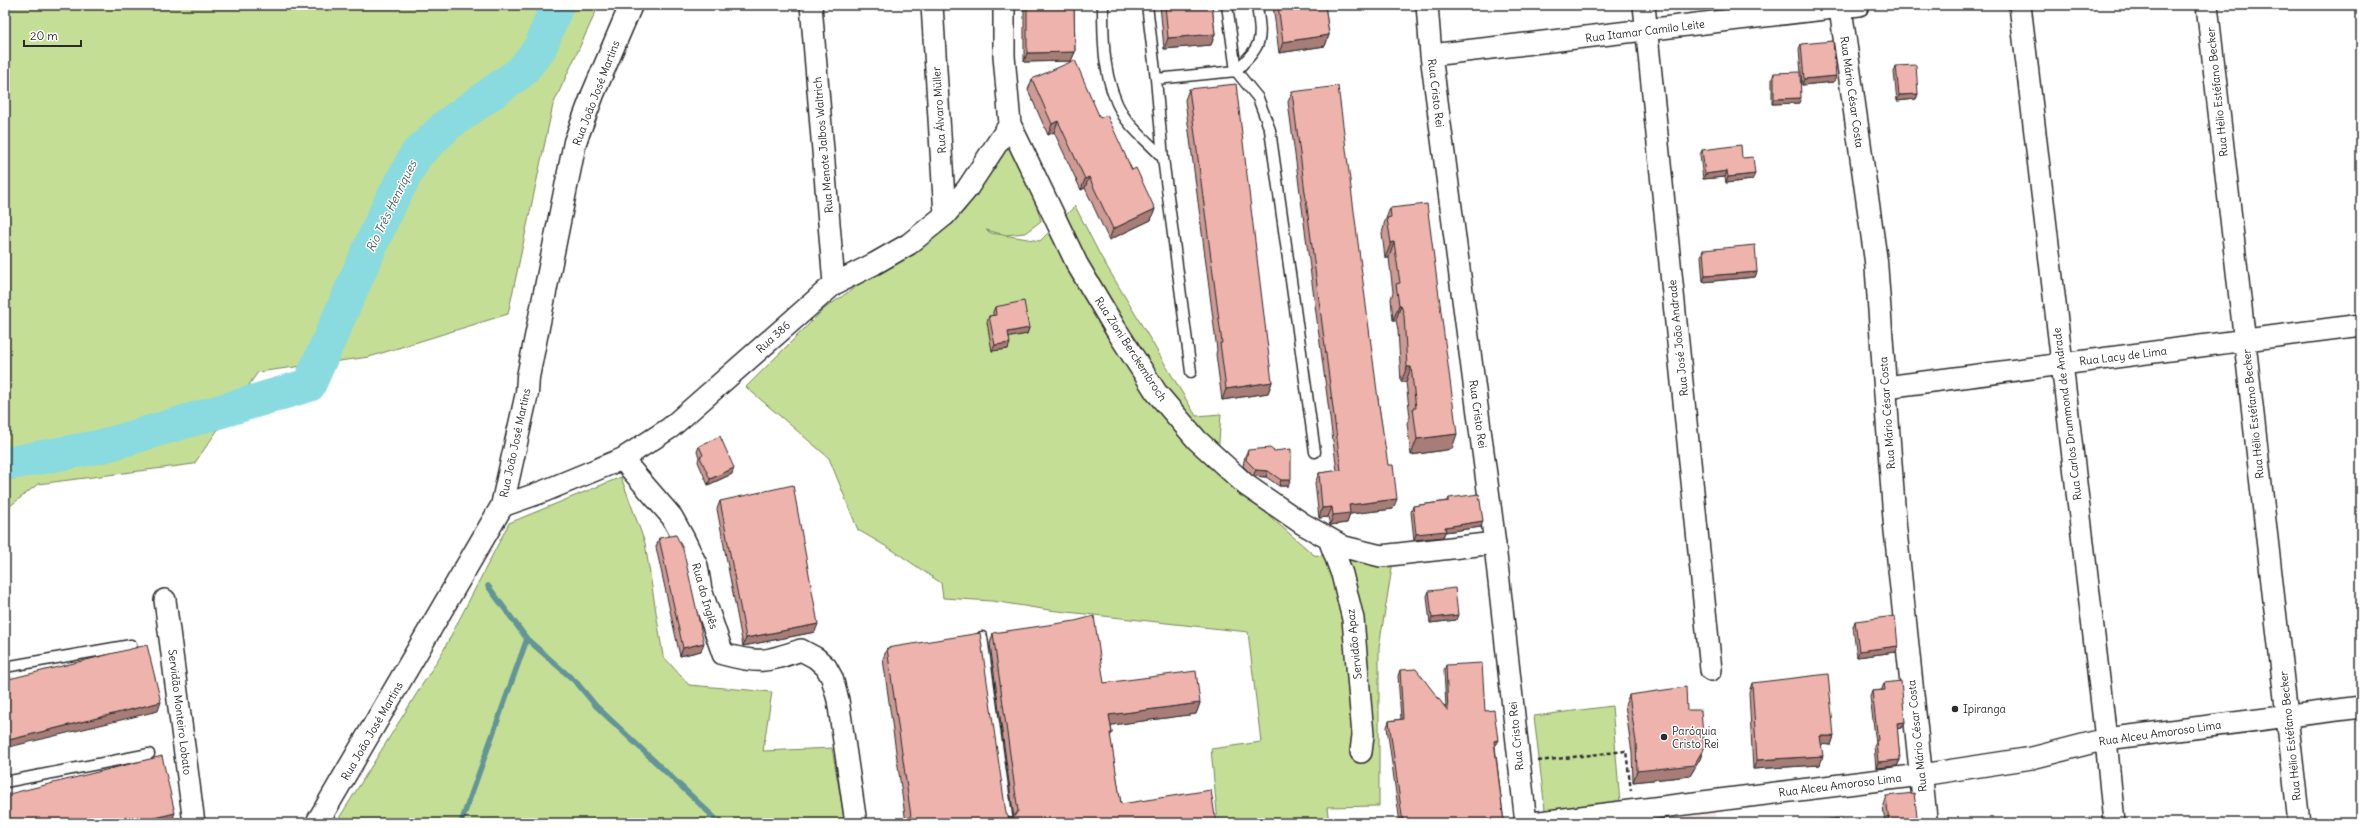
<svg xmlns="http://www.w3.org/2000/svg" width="2366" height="828" font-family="Delius,sans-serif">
<rect width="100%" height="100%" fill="#fff"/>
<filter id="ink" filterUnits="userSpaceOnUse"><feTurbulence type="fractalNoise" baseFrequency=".025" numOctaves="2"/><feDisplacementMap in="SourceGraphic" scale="8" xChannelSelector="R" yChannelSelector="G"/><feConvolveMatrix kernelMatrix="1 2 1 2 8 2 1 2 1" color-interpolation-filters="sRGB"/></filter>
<g filter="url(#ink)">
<path fill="#fae8e6" d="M1715 813 1716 823H1639Z"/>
<path fill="#c4de95" stroke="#788460" d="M5 5H599L553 105 508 314 369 357 258 372 194 464 38 484 5 510Z
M1011 141 1032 188 1041 221 1025 233 1006 235 986 230 991 233 1040 241 1075 206 1100 255 1196 416 1221 414 1217 470 1314 555 1393 562 1379 647V806L1327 807 1329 823H1218L1211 749 1261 742 1248 632 1049 610 992 601 943 598 941 583 894 551 858 530 829 458 746 387 824 309 964 211 1007 143Z
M621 477 645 543 663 656 689 685 772 692 763 751 832 748 845 823H336L442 653 509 523Z
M1612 706 1620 803 1545 810 1534 716Z"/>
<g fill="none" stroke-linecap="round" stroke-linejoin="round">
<path stroke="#639598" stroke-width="5.5" d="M488 586 527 639 577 683 596 706 720 823
M461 823 527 639"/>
<path stroke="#89dbe0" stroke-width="34" d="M5 464 103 446 309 385 387 209 416 155 447 125 521 72 540 48 557 5"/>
<g stroke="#2b2b2b" stroke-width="13">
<path id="lane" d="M1103 5C1103 43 1103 81 1123 115 1133 131 1151 144 1163 158
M1147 5 1156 79
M1227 5 1236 71
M1236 71C1263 43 1262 43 1257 5
M1191 372 1163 158 1156 79 1236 71 1258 98 1270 130 1315 452
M982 637 1008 823
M5 667 131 645
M5 782 149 754"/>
</g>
<g stroke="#2b2b2b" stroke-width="24">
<path id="street" d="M811 5 834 284
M932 5 945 215
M1004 5V56L1010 124 1077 264 1115 328 1156 392 1197 440 1246 485 1303 524 1344 547 1381 556 1495 543
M1427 5 1431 55 1493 528 1526 823
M1644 5 1711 670
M2020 5 2106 739 2114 823
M2207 5 2299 823
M1431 55 1859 5
M1886 387 2361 325
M622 459 672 517 684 539 697 566 701 590 723 654C760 664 765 662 801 650L816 658 826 667 832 678 838 700 856 823
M502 506 542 492 622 459 670 428 834 284 874 264 909 244 945 215 967 189 1010 124
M1329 539 1342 574 1353 619 1363 735 1361 752
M165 600 194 823
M1532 823 1921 775 2032 758 2106 739 2361 707"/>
</g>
<g stroke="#2b2b2b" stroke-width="25">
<path id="secondary" d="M1840 5 1876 261 1895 526 1926 823
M317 823 502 506 527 393 528 377 575 142 593 94 631 5"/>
</g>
<path stroke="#2b2b2b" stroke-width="2.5" stroke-dasharray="4 3" stroke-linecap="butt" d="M1538 761 1626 751 1631 791"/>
<use href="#lane" stroke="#fff" stroke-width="10"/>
<use href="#street" stroke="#fff" stroke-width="21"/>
<use href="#secondary" stroke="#fff" stroke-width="22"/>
</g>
<path fill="#cd9a94" stroke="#2b2b2b" d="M1024 5H1074L1075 52 1071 61 1024 62Z
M1160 5H1212L1215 34 1211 45 1164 49Z
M1273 5H1325L1329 35 1325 46 1279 53Z
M1801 44 1834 82 1802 85 1799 49Z
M1896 66 1918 94 1916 99 1897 101 1894 72Z
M1774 73 1799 103 1772 104V79Z
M1032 79 1100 118 1132 170 1155 209 1151 220 1109 240 1085 188 1081 190 1054 132 1048 135 1028 90Z
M1189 89 1272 382 1268 393 1222 400 1216 354 1217 350 1185 100Z
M1292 92 1378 399 1393 509 1350 514 1347 523 1330 525 1328 517 1319 518 1315 483 1319 473 1337 471 1288 102Z
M1702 150 1742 158 1752 180 1726 183 1725 177 1703 179 1700 155Z
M1390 208 1452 449 1411 455 1407 423 1410 417 1406 382H1401L1398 330 1396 320H1393L1391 299 1393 292 1389 258H1385L1382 233 1384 226V224Z
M1703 250 1757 272 1755 277 1703 282 1701 256Z
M995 307 1029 328 1027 334 1009 337 1008 349 992 351 987 322 989 316H993V312Z
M699 446 732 474 708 485 698 462 699 457 697 452Z
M1248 450 1288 486H1279L1266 477 1253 476 1243 466 1245 456Z
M1449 498 1481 527 1445 532 1443 537 1414 540 1411 512 1413 506 1448 501Z
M720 501 815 632 743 646 717 509Z
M659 538 701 651 680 656 656 547Z
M1429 591 1456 620 1430 623 1427 596Z
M1855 621 1898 646 1896 652 1857 657 1853 627Z
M993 633 1104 683 1200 703 1196 714 1111 725 1112 733 1110 737 1121 804 1216 823H906L883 659 887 648 1009 818H1014L990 644Z
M1446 665 1485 711 1495 746 1504 823H1400L1387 727 1389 721 1401 719 1398 676 1400 670 1446 707 1444 671Z
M1752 683 1834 736 1831 745 1821 744 1820 765 1753 769 1749 692Z
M1884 683 1905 722 1902 728H1897L1900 760 1897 766 1876 768 1874 746 1876 743 1870 697 1872 691 1882 690V689Z
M1629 695 1687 710 1704 748 1700 759 1690 776 1633 782 1632 753 1625 705Z
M1886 796 1917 816 1922 823H1885L1883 805Z"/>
<path fill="#a77d78" stroke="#2b2b2b" d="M1215 34 1211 45 1164 49 1168 38Z
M1329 35 1325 46 1279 53 1283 42Z
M1075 52 1071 61 1024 62 1027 53Z
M1836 76 1834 82 1802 85 1804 79Z
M1918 94 1916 99 1897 101 1899 95Z
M1801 98 1799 103 1772 104 1774 99Z
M1058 121 1054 132 1048 135 1052 124Z
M1727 171 1725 177 1703 179 1705 174Z
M1755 174 1752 180 1726 183 1728 177Z
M1089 177 1085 188 1081 190 1085 179Z
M1155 209 1151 220 1109 240 1113 229Z
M1394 242 1389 258H1385L1391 243Z
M1757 272 1755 277 1703 282 1705 276Z
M1399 305H1401L1396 320H1393Z
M1029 328 1027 334 1006 338 1008 332Z
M1010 343 1008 349 992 351 995 345Z
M1407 367H1411L1406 382H1401Z
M1272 382 1268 393 1222 400 1226 389Z
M1457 434 1452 449 1411 455 1417 439Z
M734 468 732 474 708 485 710 479Z
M1256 470 1268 471 1266 477 1253 476Z
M1281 480H1291L1288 486H1279Z
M1397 499 1393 509 1350 514 1347 523 1330 525 1333 515 1349 505Z
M1332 507 1328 517 1319 518 1322 508Z
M1483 521 1481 527 1445 532 1443 537 1414 540 1416 534 1445 527Z
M1458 615 1456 620 1430 623 1432 618Z
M818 624 815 632 743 646 746 638Z
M704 643 701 651 680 656 683 648Z
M1898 646 1896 652 1857 657 1859 651Z
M161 702 158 711 5 748V741Z
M1200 703 1196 714 1105 726 1109 715Z
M1905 722 1902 728 1895 729 1897 723Z
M1820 736H1834L1831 745 1817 744Z
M1498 740 1495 746H1492L1494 741Z
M1704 748 1700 759 1690 776 1633 782 1637 771Z
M1823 756 1820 765 1753 769 1757 760Z
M1900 760 1897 766 1876 768 1878 762Z
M175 813 172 821 165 823H135Z"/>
<path fill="#eeb3ac" stroke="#2b2b2b" d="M1027 5H1074L1075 52 1027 53Z
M1165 5H1212L1215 34 1168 38Z
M1278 5H1325L1329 35 1283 42Z
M1833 41 1836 76 1804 79 1801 44Z
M1075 60 1100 118 1107 115 1132 170 1136 168 1155 209 1113 229 1089 177 1085 179 1058 121 1052 124 1032 79Z
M1916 65 1918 94 1899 95 1896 66Z
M1800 72 1801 98 1774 99V73Z
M1236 84 1272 382 1226 389 1220 343H1222L1189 89Z
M1338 86 1378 399 1388 465H1393L1397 499 1349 505 1350 513 1333 515 1332 507 1322 508 1319 473 1341 470 1292 92Z
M1741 145 1742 158 1753 157 1755 174 1728 177 1727 171 1705 174 1702 150Z
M1427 204 1457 434 1417 439 1413 408H1416L1411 367H1407L1404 315 1401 305H1399L1396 284 1400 283 1394 242 1391 243 1387 218 1391 217 1390 208Z
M1755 245 1757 272 1705 276 1703 250Z
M1024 301 1029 328 1008 332 1010 343 995 345 989 316 996 315 995 307Z
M720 436 734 468 710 479 700 457 703 455 699 446Z
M1270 448 1274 451 1291 449V480H1281L1268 471 1256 470 1246 460 1248 450Z
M793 485 818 624 746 638 720 501Z
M1479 494 1483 521 1445 527 1446 531 1416 534 1413 506 1449 501V498Z
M676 535 683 549 704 643 683 648 659 538Z
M1455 588 1458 615 1432 618 1429 591Z
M1094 616 1104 683 1196 671 1200 703 1109 715 1112 733H1110L1121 804 1211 790 1216 823H912L887 648 980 633 1006 813 1009 818H1013L1018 811 993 633 1075 621Z
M1895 616 1898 646 1859 651 1855 621Z
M147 645 161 702 5 741V680Z
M1482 663 1485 711 1494 710 1498 740 1494 741 1504 823H1403L1389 721 1403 719 1400 670 1416 669 1448 711 1446 665Z
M1828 674 1834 736H1820L1823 756 1757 760 1752 683Z
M1901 681 1905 722 1897 723 1900 760 1878 762 1876 741 1878 740 1872 691 1885 690 1884 683Z
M1686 687 1687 710H1701L1704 748 1694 765 1637 771 1636 742 1629 695Z
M162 756 175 813 135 823H5V795Z
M1914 793 1917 816 1922 823H1889L1886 796Z
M1841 818V823H1795Z
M1693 822V823H1681Z"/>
</g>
<g fill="#2b2b2b" stroke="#fff" stroke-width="1.5">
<circle cx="1955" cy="709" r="4"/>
<circle cx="1664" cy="737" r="4"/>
</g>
<g text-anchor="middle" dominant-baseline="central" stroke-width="3" stroke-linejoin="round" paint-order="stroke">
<g font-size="11" fill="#2b2b2b" stroke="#fff">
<text transform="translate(1645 31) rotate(-7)">Rua Itamar Camilo Leite</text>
<text transform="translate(1852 92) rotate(82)">Rua Mário César Costa</text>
<text transform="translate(2217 92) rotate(-96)">Rua Hélio Estéfano Becker</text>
<text transform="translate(596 93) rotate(-69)">Rua João José Martins</text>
<text transform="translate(1436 93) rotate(83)">Rua Cristo Rei</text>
<text transform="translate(939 110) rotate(-94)">Rua Álvaro Müller</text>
<text transform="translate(823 145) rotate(-95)">Rua Menote Jalbos Waltrich</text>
<text transform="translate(773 337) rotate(-42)">Rua 386</text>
<text transform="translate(1678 338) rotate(-96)">Rua José João Andrade</text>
<text transform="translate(1131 349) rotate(57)">Rua Zioni Berckembroch</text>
<text transform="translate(2123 356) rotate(-7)">Rua Lacy de Lima</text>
<text transform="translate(1887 413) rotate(-94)">Rua Mário César Costa</text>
<text transform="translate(1478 414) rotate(82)">Rua Cristo Rei</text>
<text transform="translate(2067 414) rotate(-97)">Rua Carlos Drummond de Andrade</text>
<text transform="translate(2253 414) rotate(-96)">Rua Hélio Estéfano Becker</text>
<text transform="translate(515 443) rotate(-78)">Rua João José Martins</text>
<text transform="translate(705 596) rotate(74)">Rua do Inglês</text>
<text transform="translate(1354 644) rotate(-96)">Servidão Apaz</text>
<text transform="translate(180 712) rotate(83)">Servidão Monteiro Lobato</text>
<text transform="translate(372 731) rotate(-60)">Rua João José Martins</text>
<text transform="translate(2160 733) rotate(-8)">Rua Alceu Amoroso Lima</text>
<text transform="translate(1516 736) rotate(-96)">Rua Cristo Rei</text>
<text transform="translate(1917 736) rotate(-96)">Rua Mário César Costa</text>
<text transform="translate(2290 736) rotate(-96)">Rua Hélio Estéfano Becker</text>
<text transform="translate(1840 785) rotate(-7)">Rua Alceu Amoroso Lima</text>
</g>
<g font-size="11" fill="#2b2b2b" stroke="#fff" text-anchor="start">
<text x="1963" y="709">Ipiranga</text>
<text x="1672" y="731">Paróquia<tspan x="1672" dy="13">Cristo Rei</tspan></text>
</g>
<g font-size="12" font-style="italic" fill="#476061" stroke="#fff">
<text transform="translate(391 206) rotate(-64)">Rio Três Henriques</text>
</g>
</g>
<rect width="2366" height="828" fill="none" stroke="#fff" stroke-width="20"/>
<rect x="10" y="10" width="2346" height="808" fill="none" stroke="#2b2b2b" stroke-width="1.5" filter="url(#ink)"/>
<path d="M24 40v6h57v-6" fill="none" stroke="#2b2b2b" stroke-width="2"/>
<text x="30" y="40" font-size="12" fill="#2b2b2b" stroke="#ffffff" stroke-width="3" paint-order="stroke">20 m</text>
</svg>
